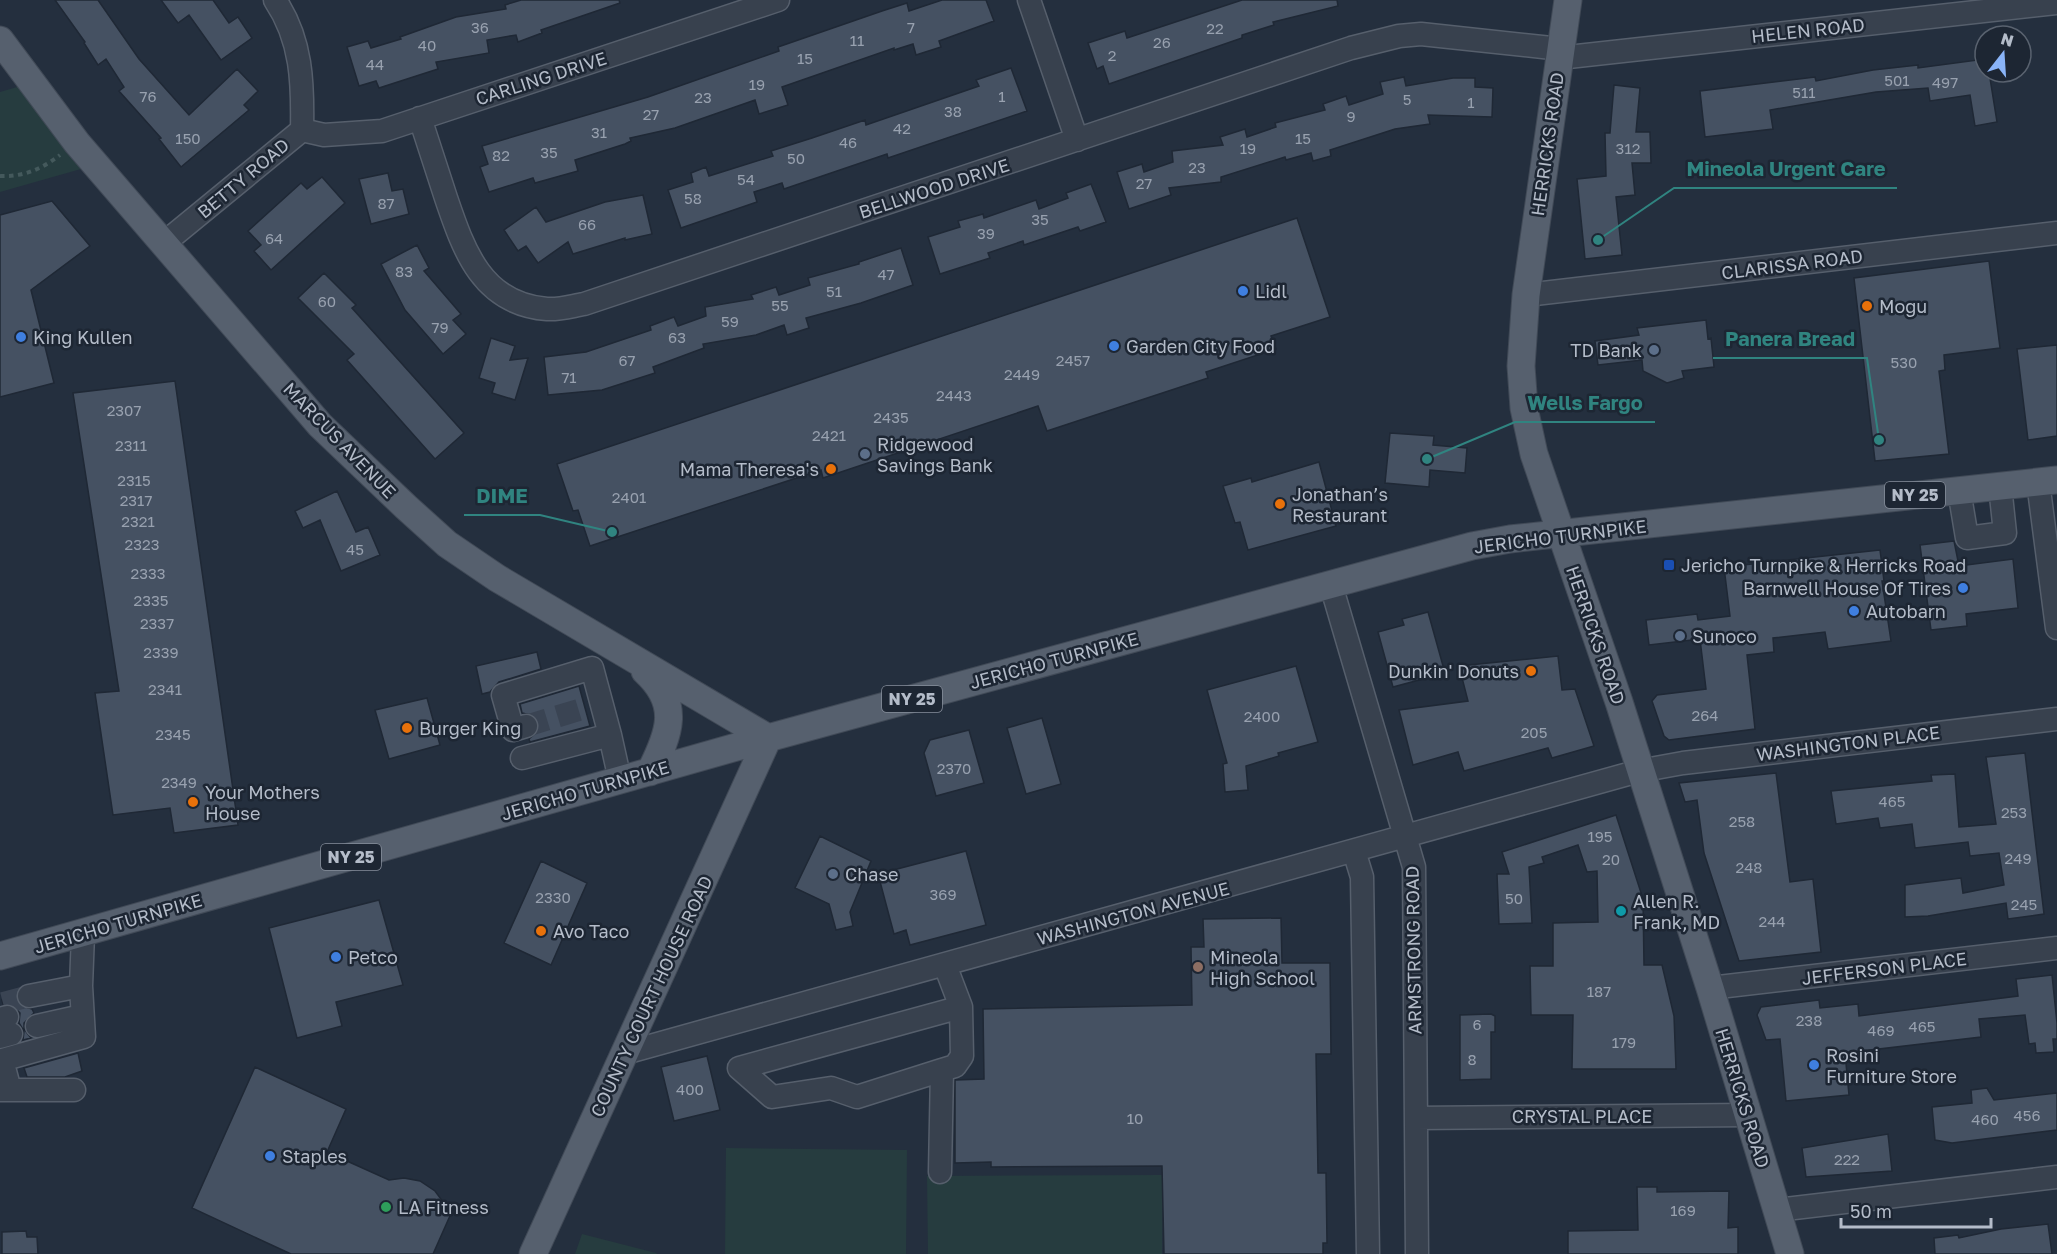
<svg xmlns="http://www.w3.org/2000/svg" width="2057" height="1254" font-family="'Golos Text',sans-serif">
<rect width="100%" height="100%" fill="#242f3e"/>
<path fill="#263c3f" d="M31 83 95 165 0 192V92Z
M726 1148 907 1150 906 1254H725Z
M1163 1175 1162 1254H928L927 1176Z
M582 1234 656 1253 657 1254H575Z"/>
<path fill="#455162" stroke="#1f2835" stroke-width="1.5" d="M55 0H98L139 59 189 115 237 69 258 91 244 105 249 110 181 167 159 139 161 138 119 91 124 87 106 59 98 65 84 43 85 42Z
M161 0H213L229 23 238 17 252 38 221 60 189 15 178 23Z
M521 0H619L620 3 541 30 542 33 518 42 516 35 487 40 489 53 436 62 438 69 379 88 376 81 359 86 347 47 368 41 371 48 401 39 400 37 456 17 506 9 505 5Z
M942 0H986L994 21 939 41 941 47 916 55 913 44 894 50V48L782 87 788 105 759 114 755 100 675 128 630 138 631 141 625 144 575 160 578 171 535 183 533 178 489 192 480 167 488 164 482 146 648 97 779 51 778 47 882 11 907 3 909 11Z
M1242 0H1337L1338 6 1273 22 1274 25 1242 35V38L1109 84 1103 66 1097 69 1088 43 1125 31 1127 38Z
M1985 59V72H1989L1997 122 1975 126 1970 95 1930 101 1928 88 1876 92 1770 110 1773 129 1705 137 1700 91 1815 77 1816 81 1873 70 1918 65V68Z
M1011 68 1027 111 888 158 887 154 784 189 782 183 754 192 757 202 681 228 668 190 693 182 691 173 706 167 709 176 773 156 771 151 812 138 865 120 866 125 979 86 976 80Z
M1404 77 1406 86 1453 78H1475V87L1493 88 1492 117 1428 115 1430 124 1395 129 1330 150 1331 156 1313 161 1311 153 1286 160 1285 157 1221 177V182L1169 188 1171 195 1129 209 1117 172 1142 164 1144 172 1173 162 1172 151 1223 145 1220 137 1245 129 1247 137 1276 127 1275 123 1325 110 1323 104 1346 96 1349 105 1383 94 1380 82Z
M1614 85 1640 88 1636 132H1650L1651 163H1632L1635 195 1616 197 1622 255 1585 259 1577 179 1606 176 1605 133H1610Z
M388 173 392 191 403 189 409 214 371 224 359 179Z
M322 177 345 203 271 270 254 251 261 245 248 231 301 183 307 189Z
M1091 184 1106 222 1080 231 1078 227 1024 245 1023 241 988 253 990 258 940 274 928 237 960 227 958 221 983 214 984 218 1036 200 1039 209 1068 198 1066 193Z
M643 195 652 234 625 240V238L573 254 568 242 538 263 526 246 518 251 504 230 536 207 546 222 605 202Z
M52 201 90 246 31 290 54 383 0 397V215Z
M1297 218 1330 317 1271 336 1276 349 1206 372 1208 378 1047 431 1038 406 823 478 821 470 590 546 578 510 573 511 557 464Z
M417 245 429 268 424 271 461 314 453 320 466 334 443 354 405 310 381 264Z
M901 248 913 285 861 303 806 318 809 328 787 335 784 325 756 335 703 344 704 348 653 367 655 373 602 390 548 395 544 357 586 352 651 330 650 326 674 317 678 326 706 316 705 307 753 299 751 295 776 287 779 295 810 285 808 278 859 264V262Z
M1989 261 2000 348 1944 355 1945 370 1939 371 1949 454 1875 461 1854 278Z
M324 273 356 305 352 308 464 433 435 459 347 360 354 354 298 298Z
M1706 320 1708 339 1711 338 1714 367 1682 371 1684 378 1667 383 1643 371 1642 360 1598 365 1595 341 1639 335 1637 328Z
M491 338 515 346 510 360 528 358 515 400 492 393 495 383 479 378Z
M2057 345V436L2028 440 2017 349Z
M175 381 238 825 174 833 170 808 113 815 95 693 119 691 73 393Z
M1390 433 1434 436 1433 445 1467 448 1465 473 1430 470 1429 487 1385 483Z
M1319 462 1336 526 1248 550 1240 522 1235 523 1223 486 1251 478 1252 482Z
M337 491 356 532 368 527 380 555 341 571 320 520 303 528 295 511Z
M1954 541 1959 566 2013 559 2018 608 1966 614 1967 626 1931 630 1920 545Z
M1880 550 1884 581H1882L1891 641 1828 649 1825 632 1773 638 1774 652 1747 655 1755 729 1669 740 1664 736 1652 701 1657 695 1706 689 1700 639 1649 645 1646 620 1697 614 1698 620 1730 616 1724 567Z
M1428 612 1445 673 1393 687 1378 632 1404 625 1402 619Z
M537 652 541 669 499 682 490 692 482 694 476 666Z
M1558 656 1562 690 1575 689 1594 746 1552 758 1548 748 1464 771 1458 752 1413 765 1399 710 1468 701 1459 666Z
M1296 666 1318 742 1278 753 1279 756 1246 766 1248 790 1225 792 1223 764 1227 763 1207 690Z
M579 686 590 726 530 742 529 739 539 730V723L535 716 522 713 520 704Z
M427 698 440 745 389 759 375 710Z
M1042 718 1061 784 1026 794 1007 728Z
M969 730 984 783 936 796 924 753 930 740Z
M2025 753 2044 914 2008 919 2006 903 1928 916 1905 917V885L1961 878 1963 893 2004 885 1999 853 1970 856 1968 842 1915 848 1912 824 1880 828 1878 818 1836 824 1831 791 1932 781 1931 775 1955 774 1959 827 1996 824 1986 757Z
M1776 773 1790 882 1813 879 1821 952 1739 961 1704 853 1697 800 1685 802 1679 783Z
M1616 815 1643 899 1644 965H1662L1674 1016 1676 1069H1572L1573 1015H1531L1530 966H1553V923L1598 922 1597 871 1587 872 1578 845 1542 857 1544 863 1529 867 1532 923 1499 924 1497 874H1509L1502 852Z
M820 836 871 861 850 912 853 926 836 930 829 904 795 888Z
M966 851 986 925 910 945 906 930 894 934 878 874Z
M541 861 587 883 551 965 504 943Z
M379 900 403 985 336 1002 342 1026 297 1038 269 928Z
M1281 918 1282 963H1330L1331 1054H1316L1318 1173H1326L1327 1243H1323V1254H1164L1162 1166 991 1167V1162L955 1163V1080L984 1079 983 1009 1192 1005 1191 947H1204L1203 919Z
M2052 975 2057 1023V1039H2053L2054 1052 2036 1053 2035 1043 2029 1044 2025 1015 1979 1019 1981 1037 1845 1053 1849 1095 1786 1101 1780 1039 1766 1040 1757 1015 1761 1007 1819 1000 1820 1008 1858 1004 1859 1016 2018 996 2016 979Z
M16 996 19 1005 32 1009 34 1013 24 1023V1029L31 1038 23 1040 24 1031 19 1023 20 1013 11 1004H3L2 1000Z
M1491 1014 1495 1016V1032H1491V1079L1460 1080V1015Z
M78 1053 82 1071 65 1077H27L24 1068Z
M707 1056 720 1110 674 1121 661 1067Z
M255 1067 346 1109 327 1152 389 1180 404 1178 420 1181 435 1191 446 1206 453 1209 433 1254H291L192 1208Z
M1987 1088 1994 1100 2057 1093V1130L1952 1143 1935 1140 1932 1107 1972 1103 1971 1090Z
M1888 1134 1892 1171 1806 1177 1802 1148Z
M1637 1187H1657V1192L1729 1191 1728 1228 1738 1227V1254H1568V1231L1638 1230Z
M2048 1224 2052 1254H1935L1934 1238 1958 1235 1959 1238 2001 1229Z
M26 1231 27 1237H37L38 1254H2V1232Z"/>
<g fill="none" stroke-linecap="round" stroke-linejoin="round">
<path stroke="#3a4453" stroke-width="22" stroke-dasharray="22 11" stroke-linecap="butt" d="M526 726 585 708
M3 1003 29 996"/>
<g stroke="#565f6c" stroke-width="25">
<path id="minor" d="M1029 0 1077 140
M1559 58 2057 3
M420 118C429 145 437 171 446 198 464 251 482 304 547 309 559 310 572 306 584 304L1351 48 1399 36 1421 34 1561 49
M302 130 324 135 382 131 778 0
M163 244 302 130C303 83 302 40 275 0
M1526 295 2057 233
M2038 482 2057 628
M1959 490 1967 538 2005 533 2000 486
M1331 585 1414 867 1417 1254
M610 735 620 780
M522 758 610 735 592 668 503 695 513 730 526 726
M1354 851 1362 877 1368 1254
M1710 988 2057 948
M29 996 81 986
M0 1019 7 1017
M37 1026 82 1016
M0 1037 11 1034
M625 1053 1639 771 1683 763 2057 719
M942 1070 857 1097 831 1088 772 1097 739 1068 961 1007
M0 1090H10L2 1060 84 1037 81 986 83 934
M10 1090H74
M1416 1118 1749 1115
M940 1172 942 1070 955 1066 962 1056 961 1007 945 965
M1777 1210 2057 1177"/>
</g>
<g stroke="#414a57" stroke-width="29">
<path id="major" d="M1568 0 1526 295 1521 366 1524 408 1534 454 1619 702 1710 988 1790 1254
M0 40 77 143 320 425 406 507 447 544 497 578 768 738
M645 671C681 704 670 733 650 772
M0 956 768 738 1472 546 1510 539 2057 480
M533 1254 768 738"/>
</g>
<path stroke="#44595c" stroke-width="4" stroke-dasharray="4.5 4.5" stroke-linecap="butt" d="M0 176C23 177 42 169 60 155"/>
<use href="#minor" stroke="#38414e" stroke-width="22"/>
<use href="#major" stroke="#56606e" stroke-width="27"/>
</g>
<g fill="#3f7fe0" stroke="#1d2633" stroke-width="2">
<circle cx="1243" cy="291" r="6"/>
<circle cx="21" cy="337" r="6"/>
<circle cx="1114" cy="346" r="6"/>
<circle cx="1963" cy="588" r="6"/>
<circle cx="1854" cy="611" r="6"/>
<circle cx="336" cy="957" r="6"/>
<circle cx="1814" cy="1065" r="6"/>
<circle cx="270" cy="1156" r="6"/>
</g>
<g fill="#e8710a" stroke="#1d2633" stroke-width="2">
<circle cx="1867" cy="306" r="6"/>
<circle cx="831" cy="469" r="6"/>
<circle cx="1280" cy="504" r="6"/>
<circle cx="1531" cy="671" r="6"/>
<circle cx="407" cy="728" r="6"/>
<circle cx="193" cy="802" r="6"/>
<circle cx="541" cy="931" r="6"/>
</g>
<g fill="#5c6f8a" stroke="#1d2633" stroke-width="2">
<circle cx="1654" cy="350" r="6"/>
<circle cx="865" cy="454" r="6"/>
<circle cx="1680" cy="636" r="6"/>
<circle cx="833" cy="874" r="6"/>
</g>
<rect fill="#1a4fb4" stroke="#1d2633" stroke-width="2" x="1663" y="559" width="12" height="12" rx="3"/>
<circle fill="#0f9aa8" stroke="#1d2633" stroke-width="2" cx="1621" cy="911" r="6"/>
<circle fill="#8d6e63" stroke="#1d2633" stroke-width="2" cx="1198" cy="967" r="6"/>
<circle fill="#2e9e5b" stroke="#1d2633" stroke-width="2" cx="386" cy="1207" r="6"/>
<g text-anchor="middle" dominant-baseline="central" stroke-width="5" stroke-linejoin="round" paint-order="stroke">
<g font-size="15" fill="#98a1af">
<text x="480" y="27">36</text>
<text x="911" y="27">7</text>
<text x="1215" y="28">22</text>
<text x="857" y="40">11</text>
<text x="1162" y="42">26</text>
<text x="427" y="45">40</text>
<text x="1112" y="55">2</text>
<text x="805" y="58">15</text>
<text x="375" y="64">44</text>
<text x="1897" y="80">501</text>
<text x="1945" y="82">497</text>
<text x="757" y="84">19</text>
<text x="1804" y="92">511</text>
<text x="148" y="96">76</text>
<text x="1002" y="96">1</text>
<text x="703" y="97">23</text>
<text x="1407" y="99">5</text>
<text x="1471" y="102">1</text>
<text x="953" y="111">38</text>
<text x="651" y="114">27</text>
<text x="1351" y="116">9</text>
<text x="902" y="128">42</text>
<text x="599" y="132">31</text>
<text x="188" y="138">150</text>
<text x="1303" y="138">15</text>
<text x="848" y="142">46</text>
<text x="1248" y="148">19</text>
<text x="1628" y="148">312</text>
<text x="549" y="152">35</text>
<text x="501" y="155">82</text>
<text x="796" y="158">50</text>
<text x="1197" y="167">23</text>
<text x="746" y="179">54</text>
<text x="1144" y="183">27</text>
<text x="693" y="198">58</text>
<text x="386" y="203">87</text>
<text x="1040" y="219">35</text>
<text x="587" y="224">66</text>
<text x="986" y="233">39</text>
<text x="274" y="238">64</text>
<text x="404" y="271">83</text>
<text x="886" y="274">47</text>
<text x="834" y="291">51</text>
<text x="327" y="301">60</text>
<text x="780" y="305">55</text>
<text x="730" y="321">59</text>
<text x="440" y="327">79</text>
<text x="677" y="337">63</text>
<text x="627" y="360">67</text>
<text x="1073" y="360">2457</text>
<text x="1904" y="362">530</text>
<text x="1022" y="374">2449</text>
<text x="569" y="377">71</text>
<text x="954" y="395">2443</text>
<text x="124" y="410">2307</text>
<text x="891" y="417">2435</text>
<text x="829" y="435">2421</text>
<text x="131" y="445">2311</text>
<text x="134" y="480">2315</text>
<text x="629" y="497">2401</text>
<text x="136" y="500">2317</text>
<text x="138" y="521">2321</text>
<text x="142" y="544">2323</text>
<text x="355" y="549">45</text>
<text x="148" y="573">2333</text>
<text x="151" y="600">2335</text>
<text x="157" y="623">2337</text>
<text x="161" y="652">2339</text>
<text x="165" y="689">2341</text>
<text x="1705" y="715">264</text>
<text x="1262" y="716">2400</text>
<text x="1534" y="732">205</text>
<text x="173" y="734">2345</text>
<text x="954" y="768">2370</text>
<text x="179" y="782">2349</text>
<text x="1892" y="801">465</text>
<text x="2014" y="812">253</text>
<text x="1742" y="821">258</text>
<text x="1600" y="836">195</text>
<text x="2018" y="858">249</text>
<text x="1611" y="859">20</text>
<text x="1749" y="867">248</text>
<text x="943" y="894">369</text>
<text x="553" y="897">2330</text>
<text x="1514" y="898">50</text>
<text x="2024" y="904">245</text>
<text x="1772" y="921">244</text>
<text x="1599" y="991">187</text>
<text x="1809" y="1020">238</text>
<text x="1477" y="1024">6</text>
<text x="1922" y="1026">465</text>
<text x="1881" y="1030">469</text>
<text x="1624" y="1042">179</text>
<text x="1472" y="1059">8</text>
<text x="690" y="1089">400</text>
<text x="2027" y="1115">456</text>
<text x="1135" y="1118">10</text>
<text x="1985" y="1119">460</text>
<text x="1847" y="1159">222</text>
<text x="1683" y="1210">169</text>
</g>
<g fill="#1d2633" stroke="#878f9c" stroke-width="1.5">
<rect x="1885" y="482" width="60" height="26" rx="4.5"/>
<rect x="882" y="686" width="60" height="26" rx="4.5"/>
<rect x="321" y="844" width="60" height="26" rx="4.5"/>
</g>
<g font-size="16" font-weight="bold" fill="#b4bcc9">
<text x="1915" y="495">NY 25</text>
<text x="912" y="699">NY 25</text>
<text x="351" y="857">NY 25</text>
</g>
<g font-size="18" fill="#b4bcc9" stroke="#1d2633">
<text transform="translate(1808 30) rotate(-6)">HELEN ROAD</text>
<text transform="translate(541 78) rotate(-18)">CARLING DRIVE</text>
<text transform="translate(1547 144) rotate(-82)">HERRICKS ROAD</text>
<text transform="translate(243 178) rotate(-40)">BETTY ROAD</text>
<text transform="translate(934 188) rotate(-18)">BELLWOOD DRIVE</text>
<text transform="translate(1792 264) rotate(-7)">CLARISSA ROAD</text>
<text transform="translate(340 440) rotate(46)">MARCUS AVENUE</text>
<text transform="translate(1560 536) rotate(-7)">JERICHO TURNPIKE</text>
<text transform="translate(1596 635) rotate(71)">HERRICKS ROAD</text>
<text transform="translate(1054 660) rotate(-15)">JERICHO TURNPIKE</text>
<text transform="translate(1848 743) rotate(-7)">WASHINGTON PLACE</text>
<text transform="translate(585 790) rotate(-16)">JERICHO TURNPIKE</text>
<text transform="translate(1133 913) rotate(-15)">WASHINGTON AVENUE</text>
<text transform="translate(118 923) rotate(-16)">JERICHO TURNPIKE</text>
<text transform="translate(1413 950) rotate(-91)">ARMSTRONG ROAD</text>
<text transform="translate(1884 968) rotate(-7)">JEFFERSON PLACE</text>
<text transform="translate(651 996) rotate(-65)">COUNTY COURT HOUSE ROAD</text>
<text transform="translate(1743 1098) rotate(73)">HERRICKS ROAD</text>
<text x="1582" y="1116">CRYSTAL PLACE</text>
</g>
<g font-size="18" fill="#b4bcc9" stroke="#1d2633" text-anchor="start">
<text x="1255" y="291">Lidl</text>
<text x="1879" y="306">Mogu</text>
<text x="33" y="337">King Kullen</text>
<text x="1126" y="346">Garden City Food</text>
<text x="1642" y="350" text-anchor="end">TD Bank</text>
<text x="877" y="444">Ridgewood<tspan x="877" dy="21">Savings Bank</tspan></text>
<text x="819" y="469" text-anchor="end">Mama Theresa's</text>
<text x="1292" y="494">Jonathan’s<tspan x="1292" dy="21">Restaurant</tspan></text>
<text x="1681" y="565">Jericho Turnpike &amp; Herricks Road</text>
<text x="1951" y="588" text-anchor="end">Barnwell House Of Tires</text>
<text x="1866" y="611">Autobarn</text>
<text x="1692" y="636">Sunoco</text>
<text x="1519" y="671" text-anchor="end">Dunkin' Donuts</text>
<text x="419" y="728">Burger King</text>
<text x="205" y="792">Your Mothers<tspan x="205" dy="21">House</tspan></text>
<text x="845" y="874">Chase</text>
<text x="1633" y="901">Allen R.<tspan x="1633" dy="21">Frank, MD</tspan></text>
<text x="553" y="931">Avo Taco</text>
<text x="348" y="957">Petco</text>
<text x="1210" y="957">Mineola<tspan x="1210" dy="21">High School</tspan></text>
<text x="1826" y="1055">Rosini<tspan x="1826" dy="21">Furniture Store</tspan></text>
<text x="282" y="1156">Staples</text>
<text x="398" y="1207">LA Fitness</text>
</g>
</g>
<path fill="none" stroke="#308480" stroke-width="2" d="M1598 240L1674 188H1897M1879 440L1867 358H1713M1427 459L1515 422H1655M612 532L540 515H464"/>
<g fill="#308480" stroke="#1d2633" stroke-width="2">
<circle cx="1598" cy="240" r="6"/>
<circle cx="1879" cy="440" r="6"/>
<circle cx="1427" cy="459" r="6"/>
<circle cx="612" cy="532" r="6"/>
</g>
<g font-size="20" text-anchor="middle" font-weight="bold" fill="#308480" stroke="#1d2633" stroke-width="5" stroke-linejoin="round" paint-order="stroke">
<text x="1786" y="176">Mineola Urgent Care</text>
<text x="1790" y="346">Panera Bread</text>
<text x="1585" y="410">Wells Fargo</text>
<text x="502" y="503">DIME</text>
</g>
<g transform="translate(2003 54) rotate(17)"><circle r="28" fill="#1d2633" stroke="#59626f" stroke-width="1.5"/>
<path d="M0-4.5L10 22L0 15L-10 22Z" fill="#8ab4f8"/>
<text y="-9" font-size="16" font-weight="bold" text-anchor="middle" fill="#b4bcc9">N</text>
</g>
<path d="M1841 1218v9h150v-9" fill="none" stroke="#b4bcc9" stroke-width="3"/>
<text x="1850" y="1218" font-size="18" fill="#b4bcc9" stroke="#1d2633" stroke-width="4.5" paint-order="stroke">50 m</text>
</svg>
